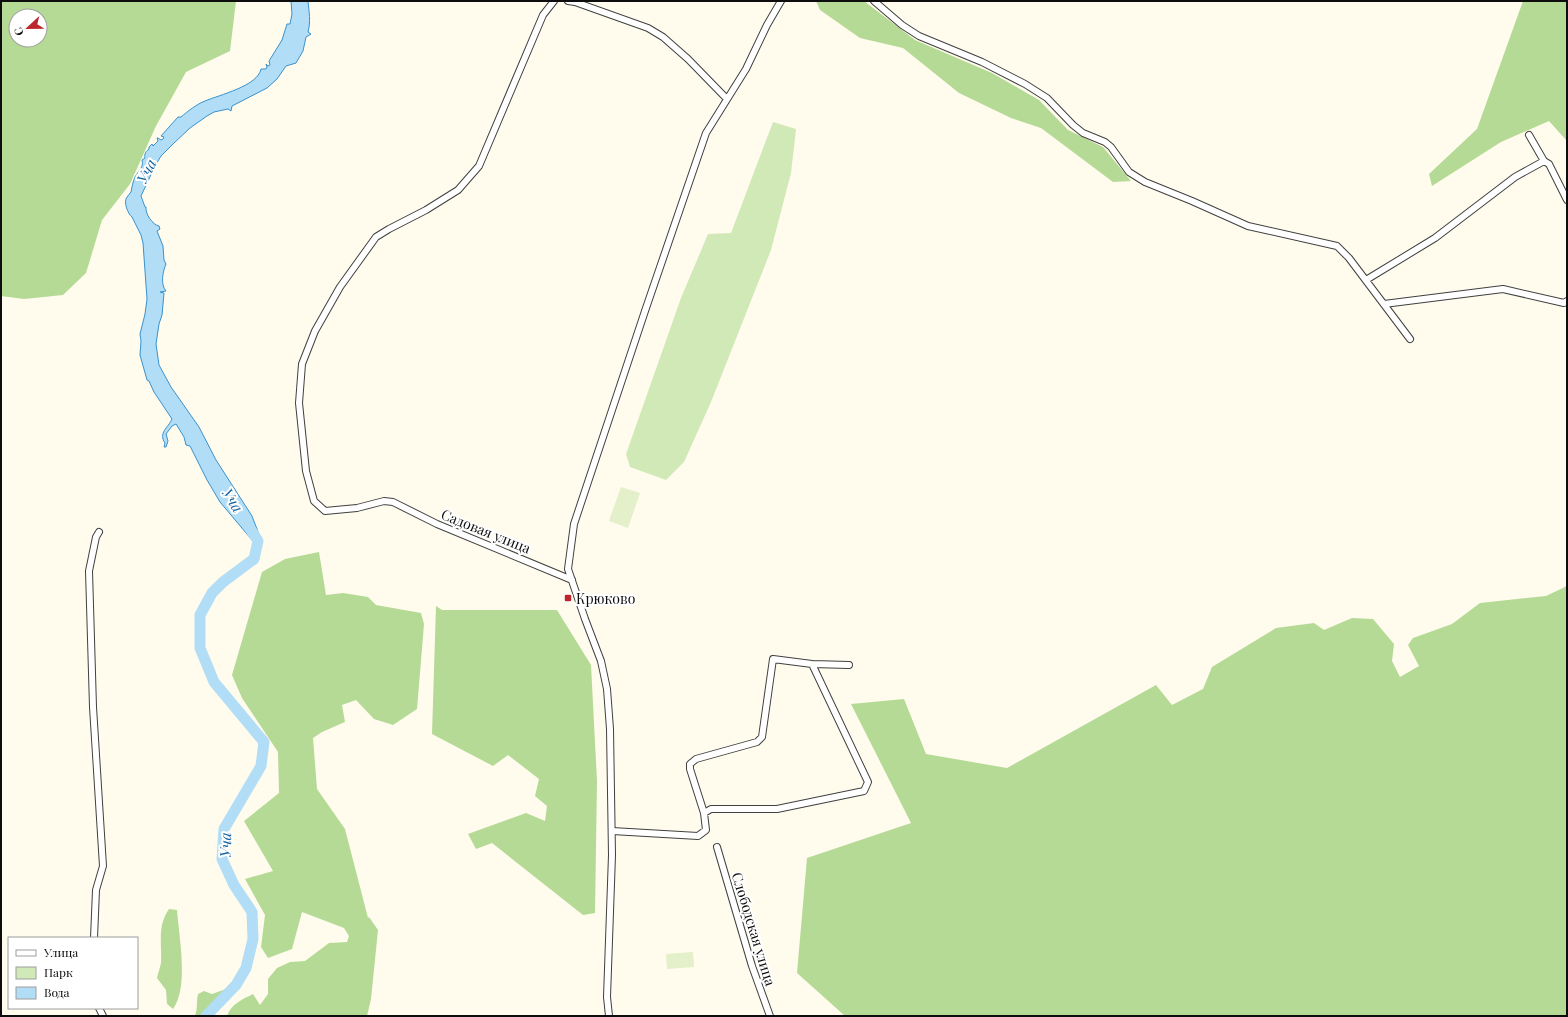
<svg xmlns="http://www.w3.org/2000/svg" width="1568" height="1017" font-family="'Playfair Display',serif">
<rect width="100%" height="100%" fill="#fffbed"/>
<path fill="#d1e9b7" d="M773 122 796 129 791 173 771 250 711 402 684 462 666 480 630 467 626 454 681 298 708 234 731 233Z"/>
<path fill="#b5da96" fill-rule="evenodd" d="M1 1H236L230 51 186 72 156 126 130 184 102 220 86 273 63 295 24 299 1 296ZM16 16H40V40H16Z
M816 1H864L915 40 992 73 1039 100 1068 130 1103 147 1131 181 1113 182 1041 128 1011 118 959 93 903 48 860 38 820 10Z
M1523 1H1567V141L1549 121 1501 142 1432 186 1429 174 1477 129Z
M319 552 326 595 343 593 368 597 376 605 421 613 424 624 417 709 393 725 374 719 356 700 342 705 345 722 322 732 313 738 317 789 345 829 368 918 369 917 378 930 371 999 367 1016H227C231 1004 243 999 253 994L260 1005 268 994V979L277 968 290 962 305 961 329 943 347 942 349 936 344 928 302 912 292 949 268 958 261 947 265 915 245 879 273 871 244 821 279 793 278 752 242 698 232 675 262 572 285 559Z
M1567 586V1016H845L797 973 807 858 911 823 851 704 904 699 926 754 1007 768 1156 685 1172 705 1203 689 1212 667 1276 628 1314 623 1324 630 1352 618 1373 619 1394 644 1392 661 1400 677 1419 666 1408 645 1413 638 1452 624 1480 603 1546 596Z
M436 606 442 610H557L591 665 597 781 595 913 583 915 492 843 476 849 468 834 526 813 545 821 547 806 535 796 539 779 508 755 493 766 432 734Z
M169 909 177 910C179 937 189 987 173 1009L167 1004 166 990 157 978C158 973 160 968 161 963 162 944 157 926 169 909Z
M226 989 225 996 204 1016H195C198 1008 196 1002 198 994L204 991 212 994Z"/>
<path fill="#e3f0c9" d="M621 487 640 493 628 528 609 521Z
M693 952 694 967 667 969 666 954Z"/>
<path fill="#b2ddf6" stroke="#3892cd" d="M291 1H308C309 12 311 21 308 32L311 34 306 37 303 51 296 63 286 66 277 79 267 88 232 106 231 111 228 109 214 112 207 116 190 128 173 144 161 156 155 166 141 196 145 207H146C145 214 153 225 159 226L160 229 157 231 163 246 164 260 166 264C163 271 160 284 166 291L160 292 164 293 162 315 159 324 156 344 159 365 171 387 199 427 216 460 252 516 260 537 252 540 220 502 207 480 190 446 186 445 184 437 176 424 172 426 166 434 168 441 166 447H164L165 443C158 433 168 428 172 419L154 392 149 381 147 380 140 355 141 341 140 334 145 314 147 299 143 243 141 235 132 217C128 214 123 202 127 197 128 195 130 194 131 192 132 187 133 181 135 177 139 170 144 167 142 160L145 158C144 154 146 151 149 149V147L152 144 153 146 158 141 157 138H158L161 140 163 139 164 137 161 136 178 117H181C188 111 197 104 205 101 219 95 258 86 261 69H266L267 67 266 64 268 66 270 65 269 61 282 40 287 24H290L292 14Z"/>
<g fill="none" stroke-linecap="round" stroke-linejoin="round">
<path stroke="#b2ddf6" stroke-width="11" d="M206 1016 236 985 246 968 253 939 252 912 234 885 222 859 224 829 261 766 264 742 214 682 200 648V615L212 593 223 582 254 559 258 541 249 527"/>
<g stroke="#404040" stroke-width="8">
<path id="street" d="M554 1 543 15 479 166 458 190 426 210 389 229 376 237 340 287 315 331 302 364 299 403 306 471 314 501 325 511 357 508 384 501 393 502 437 524 572 580
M568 1 575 2 648 28 663 37 688 59 727 99
M874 1 902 25 919 36 982 62 1025 84 1047 98 1073 125 1083 133 1105 142 1111 147 1129 172 1145 182 1192 201 1248 226 1337 246 1349 258 1410 339
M1529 135 1544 161 1549 164 1567 200
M1366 280 1435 238 1515 177 1544 161
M1384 304 1503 289 1564 303 1567 301
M704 813 690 769V764L696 759 757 742 762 737 773 659 812 664
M612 831 698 836 706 830 704 813 711 809H777L864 791 868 782 812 664 849 665
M717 847 752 966 770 1016
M94 938 96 890 103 866 93 707 89 571 96 537 99 532
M99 1008 103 1016
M609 1016 607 997 612 855 610 729 607 689 601 661 585 619 568 569 574 524 645 311 706 133 746 69 767 25 781 1"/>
</g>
<use href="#street" stroke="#fff" stroke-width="6"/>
</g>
<rect fill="#bd252c" stroke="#fff" stroke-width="1.5" x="564" y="594" width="8" height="8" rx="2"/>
<g text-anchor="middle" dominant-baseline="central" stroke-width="4" stroke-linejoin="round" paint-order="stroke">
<g font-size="14" fill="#0d0d0d" stroke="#fff">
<text transform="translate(486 531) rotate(22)">Садовая улица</text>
<text transform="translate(754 929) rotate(73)">Слободская улица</text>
</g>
<g font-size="14" fill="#0d0d0d" stroke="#fff" text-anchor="start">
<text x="576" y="598">Крюково</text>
</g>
<g font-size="15" font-style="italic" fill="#16639f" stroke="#fff">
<text transform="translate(146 171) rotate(-63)">Уча</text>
<text transform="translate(233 500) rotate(58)">Уча</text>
<text transform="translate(225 845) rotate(-89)">Уча</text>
</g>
</g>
<rect width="1568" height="1017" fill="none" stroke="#0d0d0d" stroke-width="4"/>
<rect x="8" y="937" width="130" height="72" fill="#ffffff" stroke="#9e9e9e"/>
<rect x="16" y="950" width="20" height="6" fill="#ffffff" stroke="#9e9e9e"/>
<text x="44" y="957" font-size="12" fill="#0d0d0d">Улица</text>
<rect x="16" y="967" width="20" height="12" fill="#d1e9b7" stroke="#9e9e9e"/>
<text x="44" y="977" font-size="12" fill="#0d0d0d">Парк</text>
<rect x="16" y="987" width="20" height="12" fill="#b2ddf6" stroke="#9e9e9e"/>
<text x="44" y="997" font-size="12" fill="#0d0d0d">Вода</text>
<g transform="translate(28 28) rotate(248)"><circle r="19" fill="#ffffff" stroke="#9e9e9e"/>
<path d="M0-3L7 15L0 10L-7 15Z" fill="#bd252c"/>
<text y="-6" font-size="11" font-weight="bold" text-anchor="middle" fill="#0d0d0d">С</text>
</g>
</svg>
